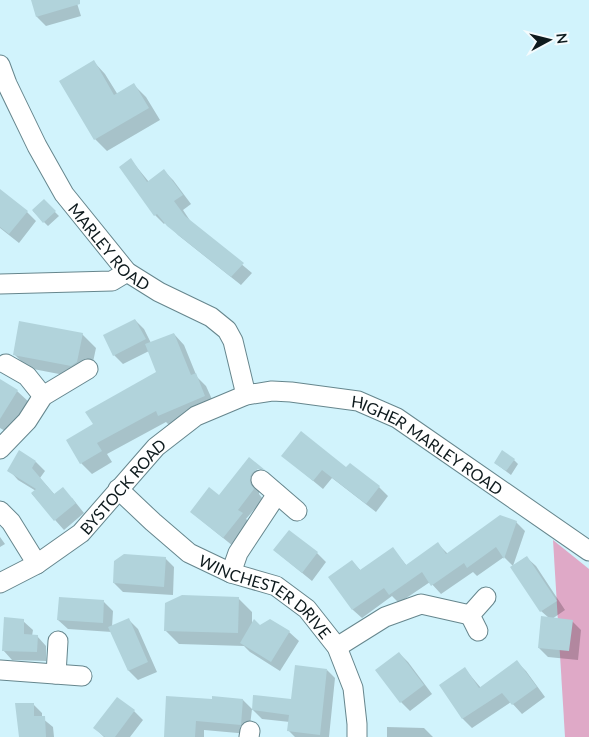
<svg xmlns="http://www.w3.org/2000/svg" width="589" height="737" font-family="Lato,sans-serif">
<rect width="100%" height="100%" fill="#d1f3fc"/>
<path fill="#dfa9c7" d="M553 540 589 569V737H565Z"/>
<path fill="#0003" d="M32 0H76L81 16 46 26 37 17Z
M94 62 105 74 118 95 134 85 146 97 160 120 107 151 95 139Z
M131 160 149 182 164 171 173 180 191 204 183 210 191 222 252 273 241 285 178 235 166 222 164 224 155 215Z
M0 197 27 212 36 221 19 243 0 228Z
M44 201 59 216 48 226 33 211Z
M135 320 144 329 151 343 174 334 184 345 197 377 206 386 215 406 170 426 166 422 107 454 112 462 92 474 81 463 68 441 94 424 158 372 149 351 123 364 114 355Z
M82 334 96 348 90 376 85 379 28 368 14 354Z
M0 380 17 391 30 403 10 434 0 428Z
M283 456 346 469 379 487 388 496 376 512 332 478 323 489Z
M514 460 518 464 511 475 495 463Z
M36 462 45 471 40 478 55 495 72 498 84 513 64 530 32 494 36 491 18 480 9 470Z
M251 470 265 471 272 478 259 487V494L263 499 246 519 251 523 233 546 191 512 219 496Z
M516 522 525 531 513 566 526 557 536 566 565 610 552 619 572 621 581 630 578 660 548 657 539 648 549 618 541 611 513 566 504 557 477 576 473 572 441 594 430 582 399 603 392 596 362 618 353 610 330 577 352 561 361 571 393 549 407 566 438 544 448 554Z
M0 537 5 544 0 547Z
M274 550 317 553 326 562 312 581Z
M165 558 174 567 173 595 123 592 114 583Z
M238 598 252 612V625L260 627 270 620 289 632 299 641 280 671 250 652 244 646 179 644 165 630Z
M104 602 113 611 112 627 129 620 138 629 157 672 138 680 129 671 112 632 68 629 58 620Z
M23 621 33 630 32 636H37L46 646V661L12 660 3 650Z
M399 653 408 662 432 694 410 711 401 702Z
M517 662 526 671 545 697 522 714 511 702 472 728 463 719 441 685 465 669 481 688Z
M327 670 335 678 329 737H295L289 731 290 722 262 719 253 710 292 701Z
M167 698 243 700 252 709 249 734 204 730V737H165Z
M33 704 42 713V718L53 727 54 737H20Z
M134 711 143 720 130 737H104L95 728Z
M387 727 424 728 433 737H387Z"/>
<path fill="#b1d3db" d="M31 0H80V4L36 17Z
M94 60 114 95 134 83 149 108 94 140 59 81Z
M131 158 147 182 164 169 183 195 174 201 185 216 244 263 231 277 167 226 157 214 154 216 119 167Z
M0 189 28 211 9 234 0 227Z
M44 199 56 211 43 223 32 210Z
M135 319 146 339 113 356 103 335Z
M19 321 83 333 77 362 71 366 13 355Z
M174 333 191 375 196 373 205 396 158 416 156 411 97 443 102 451 80 464 66 440 93 424 85 412 156 372 145 344Z
M0 379 18 390 0 419Z
M301 431 346 467 350 463 380 486 366 504 322 470 313 481 281 456Z
M19 450 36 461 32 468 54 494 63 487 76 503 54 521 31 493 36 489 7 471Z
M502 450 515 459 506 471 494 463Z
M249 457 265 470 258 469 252 473 250 477V483L254 489 238 510 243 513 223 538 190 512 209 487 219 495Z
M500 515 517 521 504 559 496 547 467 568 464 563 431 586 422 572 389 595 384 588 352 610 328 577 352 560 360 570 393 547 406 565 438 542 446 554Z
M289 530 318 552 302 573 273 550Z
M124 554 166 557 164 587 113 583 114 561Z
M527 556 557 601 540 612 510 567Z
M182 595 239 597 238 633 164 631 165 603Z
M59 597 104 600 103 623 57 620Z
M541 616 573 620 569 651 538 648Z
M4 617 24 619V634L38 635 37 652 2 651Z
M129 618 148 662 128 671 108 627Z
M254 619 260 625 270 619 290 631 271 662 240 643Z
M399 652 424 685 400 703 375 670Z
M517 660 537 687 512 705 502 693 462 719 439 685 465 667 479 688Z
M295 665 327 669 320 735 287 731 289 715 252 710 253 695 291 699Z
M166 696 212 699V696L243 699 241 725 196 721 195 737H164Z
M117 697 135 710 115 737H105L93 728Z
M15 703H34V716H45L46 737H19Z"/>
<g fill="none" stroke-linecap="round" stroke-linejoin="round">
<g stroke="#66868d" stroke-width="21">
<g id="minor">
<path id="s1" d="M0 65 7 84 37 146 64 194 127 272 159 292 211 317 227 330 233 341 246 395"/>
<path d="M0 284 112 281 127 272"/>
<path d="M6 364 27 376 43 396"/>
<path d="M0 449 27 421 43 396 88 369"/>
<path d="M261 480 297 511"/>
<path id="s2" d="M118 489 153 522 189 553 231 573 276 586 307 609 337 647 353 688 357 724V737"/>
<path d="M0 511 11 522 37 564"/>
<path d="M231 573 238 553 277 494"/>
<path id="s3" d="M0 583 37 564 81 533 156 447 196 416 246 395 272 391 291 392 358 401 397 418 589 551"/>
<path d="M478 631 470 615 486 597"/>
<path d="M337 647 385 617 421 604 470 615"/>
<path d="M0 670 82 676"/>
<path d="M56 674 58 641"/>
<path d="M249 737 250 731"/>
</g>
</g>
<use href="#minor" stroke="#fff" stroke-width="19"/>
</g>
<g text-anchor="middle" dominant-baseline="central" stroke-width="4.5" stroke-linejoin="round" paint-order="stroke">
<g font-size="16" fill="#0e1a1d" stroke="#f4fbfd">
<text stroke="none"><textPath href="#s1" startOffset="214">MARLEY ROAD</textPath></text>
<text stroke="none"><textPath href="#s3" startOffset="509">HIGHER MARLEY ROAD</textPath></text>
<text stroke="none"><textPath href="#s3" startOffset="158">BYSTOCK ROAD</textPath></text>
<text stroke="none"><textPath href="#s2" startOffset="185">WINCHESTER DRIVE</textPath></text>
</g>
</g>
<g transform="translate(549 40) rotate(83)" stroke="#f4fbfd" stroke-width="4" paint-order="stroke">
<path d="M0-4L9 19L0 12L-9 19Z" fill="#0e1a1d"/>
<text y="-8" font-size="14" font-weight="bold" text-anchor="middle" fill="#0e1a1d">N</text>
</g>
</svg>
